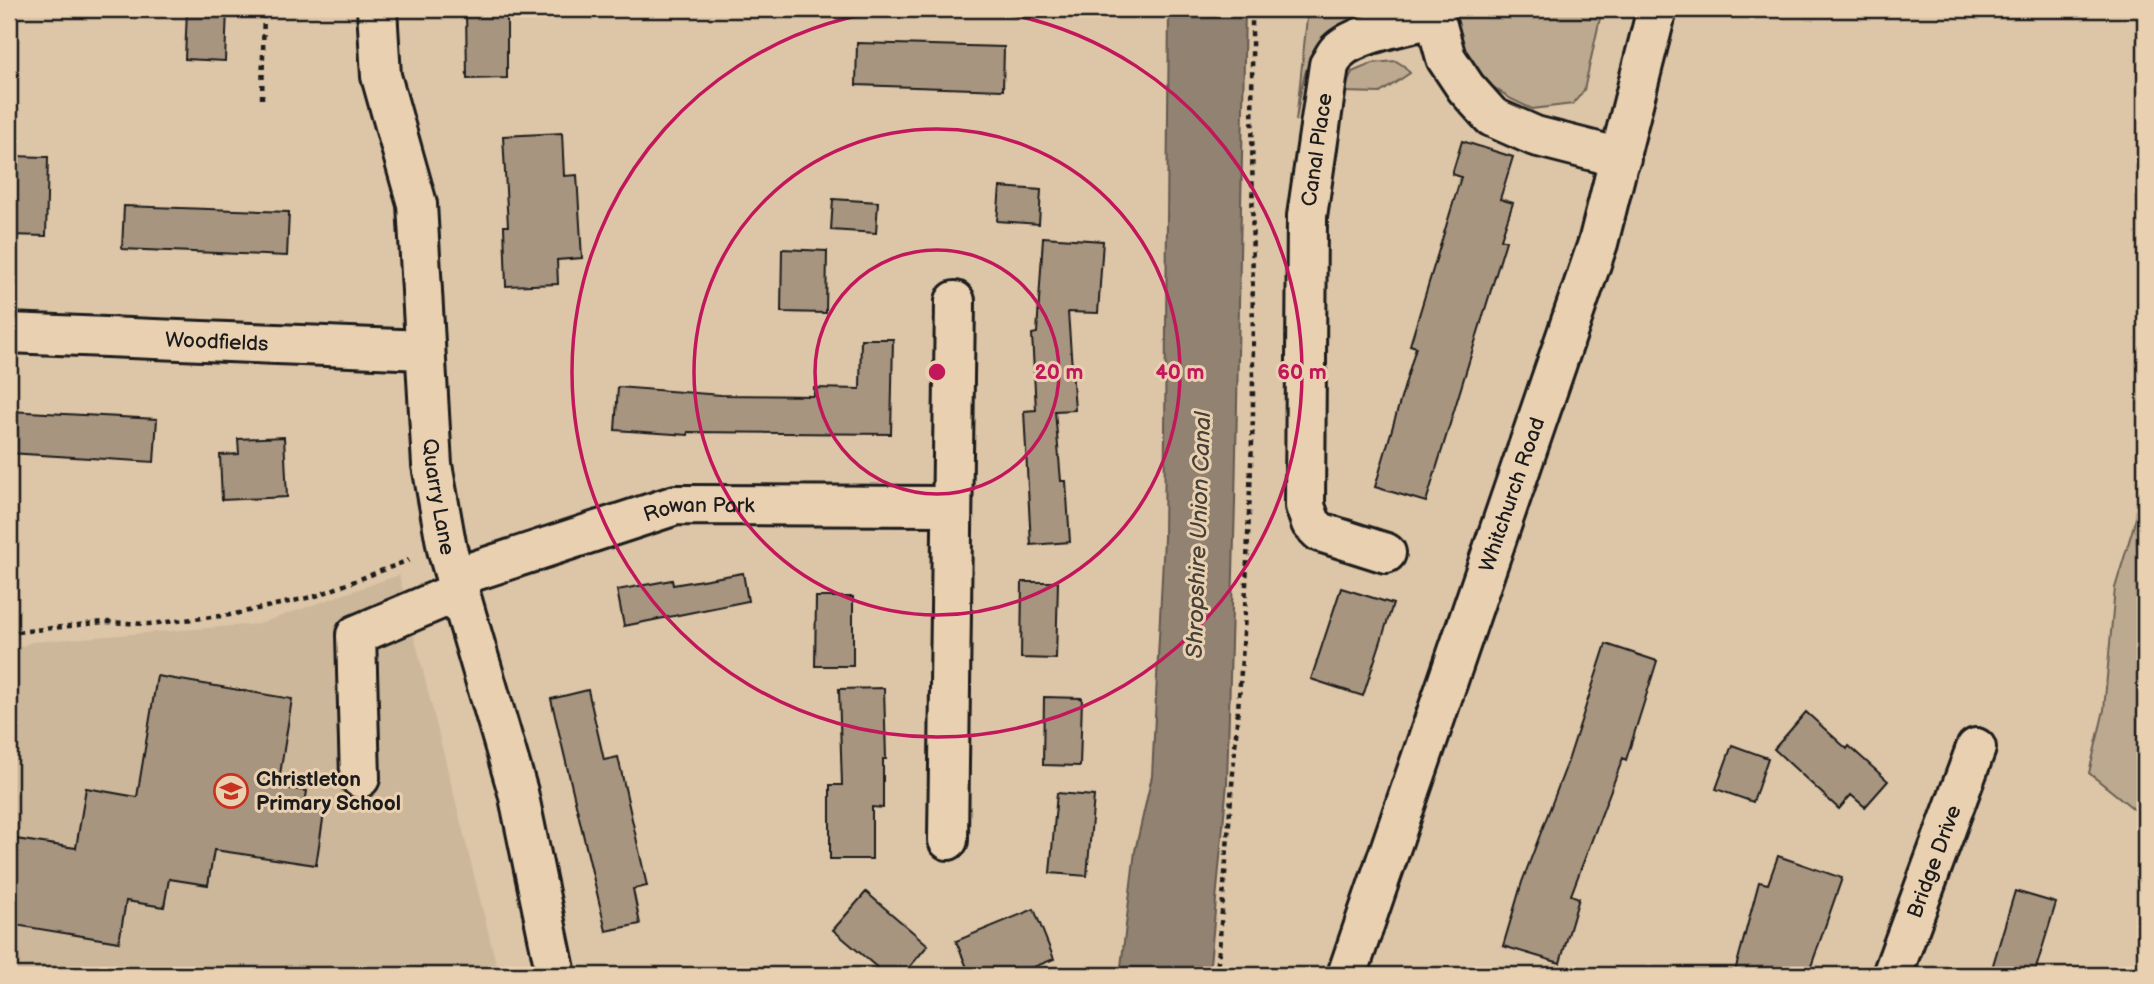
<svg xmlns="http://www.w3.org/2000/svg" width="2154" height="984" font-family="'Balsamiq Sans',sans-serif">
<rect width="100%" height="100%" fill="#ddc5a7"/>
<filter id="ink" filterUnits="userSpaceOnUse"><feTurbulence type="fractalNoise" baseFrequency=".0143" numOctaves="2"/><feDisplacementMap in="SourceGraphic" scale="14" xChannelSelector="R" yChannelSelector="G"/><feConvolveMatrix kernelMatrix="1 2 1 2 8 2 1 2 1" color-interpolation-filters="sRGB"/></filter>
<g filter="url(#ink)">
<path fill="#cdb79b" d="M399 575 499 975H9V652L32 642 258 624Z"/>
<path fill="#bca990" stroke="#6c6256" stroke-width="2" d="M1308 9H1359L1358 20C1349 25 1338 30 1330 36 1303 55 1301 91 1296 121Z
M1456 9H1602L1584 90 1573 104 1532 109 1511 99 1477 76 1457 39Z
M1396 61 1404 66 1410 73 1380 93 1344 92 1352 72 1373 63Z
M2145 488V818L2089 773 2104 710 2115 588Z"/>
<path fill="#918271" stroke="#62594f" stroke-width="2" d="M1169 9H1245L1235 503 1227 783 1209 975H1120L1135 851 1152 776 1164 538Z"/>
<path fill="#a79580" stroke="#1c1c1c" stroke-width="2" d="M187 9H227L225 61 185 59Z
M466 9H507V78L467 79Z
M857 43 1004 47 1003 90 856 85Z
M562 133 564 176 577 175 582 258 557 260 558 284 506 286 504 226H508L503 136Z
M1462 141 1513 157 1500 199 1513 203 1501 239 1506 241 1426 502 1375 487 1416 347 1410 345 1461 177 1452 174Z
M9 156 48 157 46 236 9 235Z
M1000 187 1041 190 1039 224 997 221Z
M833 199 878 202 876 233 831 230Z
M124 206 289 212 287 256 122 249Z
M1043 237 1103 241 1098 313 1068 312 1075 410 1055 411 1061 481H1066L1070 542 1031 545 1024 411 1036 410 1032 334 1037 333Z
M782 249 827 251 826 313 781 312Z
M861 339H893L891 434 688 432V435L615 430 618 387 721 395 814 396V388L860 389Z
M9 411 157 419 154 462 9 453Z
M284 437 287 497 222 500 220 455 239 454 238 439Z
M743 573 748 601 624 626 617 590 672 580 673 585Z
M1022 582H1058L1056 659 1021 658Z
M1341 588 1393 604 1363 696 1311 679Z
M816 597H853V666H815Z
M1606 644 1657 661 1626 760 1623 758 1571 895 1579 898 1560 963 1503 946 1522 882 1567 764Z
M157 676 292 699 278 787 307 791 304 810 324 813 316 865 214 850 208 885 169 879 164 907 126 901 119 942 9 924V838L76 848 86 788 137 797Z
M884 688 886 759H883V808L872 807V859H830V785H842L839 689Z
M588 690 604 760 618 757 647 886 633 889 640 924 606 931 551 699Z
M1044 697 1082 698 1080 766 1043 765Z
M1806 712 1847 749 1849 746 1888 781 1865 807 1851 795 1839 809 1774 749Z
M1732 745 1768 758 1753 802 1716 789Z
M1057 793 1094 796 1087 876 1050 873Z
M1778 856 1842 878 1808 975H1734L1759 882 1768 884Z
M2015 891 2056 903 2034 975H1990Z
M866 892 928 945 903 975H886L833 930Z
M1034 909 1054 959 1014 975H970L956 941Z"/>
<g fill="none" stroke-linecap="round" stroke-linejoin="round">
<g stroke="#1c1c1c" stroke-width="44">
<g id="minor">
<path id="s1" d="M377 9 381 76 417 204 432 465 447 549 518 792 556 975"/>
<path d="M1435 9V18L1446 58 1466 88 1492 117 1535 136 1621 158"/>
<path id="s2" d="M9 333 424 350"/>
<path id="s3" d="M1386 553 1320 532 1311 523 1305 506 1307 216 1329 65C1332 61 1334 55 1338 51 1356 33 1410 24 1435 18"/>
<path id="s4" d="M456 577 676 505 951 506"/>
<path d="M360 778 356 635 460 591"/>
<path d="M948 840 955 301"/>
<path id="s5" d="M1892 975 1976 748"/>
</g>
</g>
<g stroke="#1c1c1c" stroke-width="44">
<g id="highway">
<path id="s6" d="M1347 975 1598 243 1657 9"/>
</g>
</g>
<path stroke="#1c1c1c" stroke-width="4.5" stroke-dasharray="5 5" stroke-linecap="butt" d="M262 99 264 9
M9 638 18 632 104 622 149 624 230 615 316 596 409 560
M1217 975 1244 633 1253 417 1252 9"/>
<use href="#minor" stroke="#e9d0b0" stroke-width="38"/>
<use href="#highway" stroke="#e9d0b0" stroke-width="38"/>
</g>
</g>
<g fill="none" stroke="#c2185b" stroke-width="3.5">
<circle cx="937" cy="372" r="122"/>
<circle cx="937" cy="372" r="243"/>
<path d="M975 9A365 365 0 1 1 899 9"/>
</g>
<defs>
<g id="school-ring" transform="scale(1.75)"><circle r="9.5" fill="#e9d0b0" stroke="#c8321e" stroke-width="1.5"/><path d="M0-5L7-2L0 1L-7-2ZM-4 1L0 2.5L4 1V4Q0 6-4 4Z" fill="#c8321e"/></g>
</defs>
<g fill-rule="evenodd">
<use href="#school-ring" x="231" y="791"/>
</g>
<g text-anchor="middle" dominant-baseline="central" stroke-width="6" stroke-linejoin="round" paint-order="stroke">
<g font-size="21" fill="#1c1c1c" stroke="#e9d0b0">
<text stroke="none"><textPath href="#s3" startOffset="457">Canal Place</textPath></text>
<text stroke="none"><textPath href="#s2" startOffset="208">Woodfields</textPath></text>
<text stroke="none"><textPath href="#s6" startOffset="508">Whitchurch Road</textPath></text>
<text stroke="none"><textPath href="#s1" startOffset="494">Quarry Lane</textPath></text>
<text stroke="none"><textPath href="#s4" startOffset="254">Rowan Park</textPath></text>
<text stroke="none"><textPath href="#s5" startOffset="121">Bridge Drive</textPath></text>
</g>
<g font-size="21" font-weight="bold" fill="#1c1c1c" stroke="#e9d0b0" text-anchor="start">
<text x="256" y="779">Christleton<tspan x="256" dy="24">Primary School</tspan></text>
</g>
<g font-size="23" font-style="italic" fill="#45403a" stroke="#e9d0b0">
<text transform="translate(1199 535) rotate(-88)">Shropshire Union Canal</text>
</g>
</g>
<circle cx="937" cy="372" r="10" fill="#c2185b" stroke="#e9d0b0" stroke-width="3.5"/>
<g font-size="21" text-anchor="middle" font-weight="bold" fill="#c2185b" stroke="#e9d0b0" stroke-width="6" stroke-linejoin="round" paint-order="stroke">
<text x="1059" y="379">20 m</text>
<text x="1180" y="379">40 m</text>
<text x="1302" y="379">60 m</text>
</g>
<rect width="2154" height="984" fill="none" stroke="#e9d0b0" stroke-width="35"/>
<rect x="18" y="18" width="2119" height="949" fill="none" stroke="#1c1c1c" stroke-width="2.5" filter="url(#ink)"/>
</svg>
